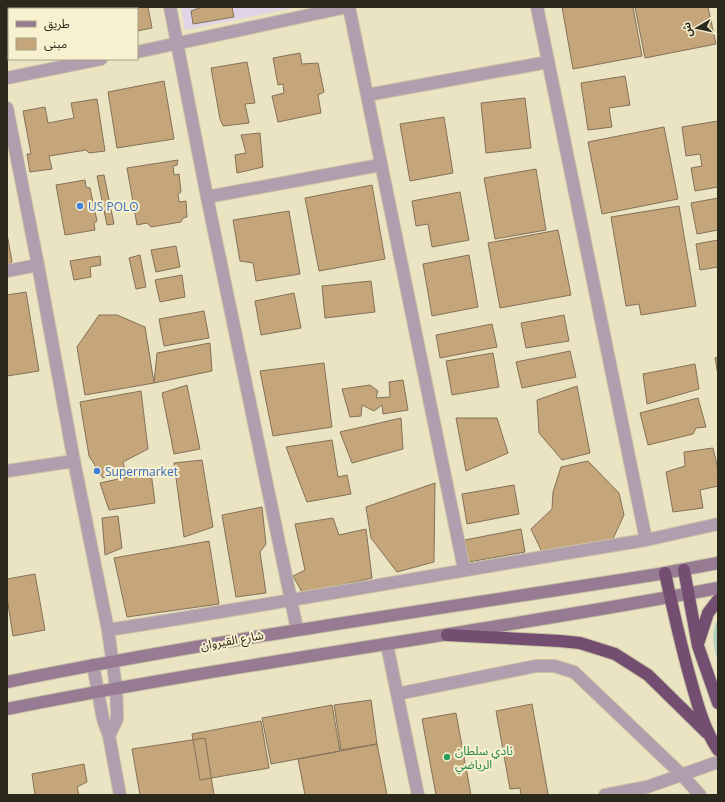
<svg xmlns="http://www.w3.org/2000/svg" width="725" height="802" font-family="'Open Sans','Noto Sans Arabic',sans-serif">
<rect width="100%" height="100%" fill="#ebe4c2"/>
<path fill="#e1d4e7" d="M181 7H298L185 30Z"/>
<path fill="#b1d1bf" d="M718 618V663C714 646 710 634 718 618Z"/>
<path fill="#c5a57a" stroke="#847158" d="M10 7H71V9H10Z
M87 7H148L152 28 137 31V9H87Z
M202 7H232L234 17 193 24 191 11Z
M562 7H633L642 56 573 69Z
M635 7H708L716 44 645 58Z
M300 53 302 64 318 63 324 92 318 95 321 113 278 122 272 96 284 93 283 84 278 85 273 58Z
M247 62 255 103 245 104 249 123 223 126 220 119 211 68Z
M625 76 630 105 609 108 612 127 588 130 581 83Z
M164 81 174 139 117 148 108 92Z
M525 98 531 148 486 153 481 103Z
M97 99 105 151 89 153 86 150 49 156 52 169 30 172 27 154H31L23 111 45 107 48 123 74 118 71 103Z
M444 117 453 173 410 181 400 124Z
M718 121V187L695 191 691 168 702 166 700 154 686 156 682 127Z
M664 127 678 199 602 214 588 142Z
M260 133 263 167 237 173 235 155 246 153 241 135Z
M178 160 177 165 173 166 174 175 179 174 181 192 178 194 179 202 186 201 187 217 183 218 181 222 151 227 147 223 137 225 127 168Z
M536 169 546 230 495 239 484 178Z
M104 175 114 224 107 225 97 176Z
M85 180 86 187 90 188 97 221 94 223 95 230 65 235 56 185Z
M372 185 385 259 319 271 305 198Z
M460 192 469 240 432 247 428 224 416 226 412 201Z
M718 198V230L697 234 691 203Z
M679 206 696 306 641 315 639 304 626 306 611 217Z
M289 211 300 274 256 281 253 263 240 261 233 220Z
M558 230 571 295 500 308 488 243Z
M7 234 12 261 7 271Z
M718 240V267L700 270 696 244Z
M176 246 180 267 156 272 151 250Z
M140 255 146 287 136 289 129 258Z
M469 255 478 307 432 316 423 264Z
M100 256 101 265 90 267 91 277 74 280 70 261Z
M182 275 185 297 160 302 155 280Z
M371 281 375 312 325 318 322 286Z
M26 292 39 371 7 376V295Z
M294 293 301 328 261 335 255 301Z
M204 311 209 338 164 346 159 319Z
M99 315H117L145 327 154 383 85 395 77 347Z
M564 315 569 341 526 348 521 323Z
M492 324 497 347 440 358 436 335Z
M210 343 212 371 154 383 157 353Z
M570 351 576 377 522 388 516 362Z
M493 353 499 387 452 395 446 361Z
M718 357V375L715 358Z
M324 363 332 427 273 436 260 371Z
M695 364 699 389 647 404 643 374Z
M403 380 408 410 383 414 382 405 374 411 362 405 361 416 350 417 342 389 370 385 378 391 376 398 390 397 389 382Z
M187 385 200 449 174 454 162 393Z
M577 386 590 453 562 460 539 433 537 400Z
M141 391 148 449 123 462 125 470 103 478 89 456 80 402Z
M698 398 706 427 696 428 693 434 648 445 640 413Z
M401 418 403 449 352 463 340 432Z
M456 418H497L508 453 466 471Z
M332 440 338 477 347 475 351 494 307 502 286 447Z
M713 448 718 469V486L700 490 703 508 673 512 666 472 685 466 684 452Z
M202 460 213 527 184 537 174 463Z
M588 461 619 493 624 515 611 543 542 552 531 529 552 509 553 492 561 467Z
M151 472 155 503 109 510 100 483Z
M435 483 434 562 397 572 371 538 366 507Z
M514 485 519 514 467 524 462 494Z
M262 507 266 544 260 552 266 593 236 597 222 515Z
M118 516 122 548 105 555 102 518Z
M333 518 339 535 366 529 372 578 303 594 293 576 305 570 295 524Z
M521 529 525 552 469 562 465 540Z
M209 541 219 604 127 617 114 558Z
M35 574 45 630 13 636 7 598V579Z
M371 700 377 744 341 750 334 705Z
M532 704 548 794 545 795H521L520 788 510 789 496 711Z
M332 705 340 751 271 764 262 718Z
M456 713 471 795H436L422 719Z
M261 721 269 768 200 780 192 734Z
M205 738 214 795H140L132 749Z
M377 744 387 795H305L298 759Z
M84 764 87 782 77 787 79 795H35L32 774Z"/>
<g fill="none" stroke-linecap="round" stroke-linejoin="round">
<g stroke="#c8c2a4" stroke-width="14">
<path id="street" d="M170 7 207 197 297 629
M349 7 464 569
M137 52 347 7
M7 78 101 59
M367 95 548 62
M7 108 38 265 74 461 108 630 116 687 117 712V719L109 736
M207 197 380 165
M7 271 38 265
M7 471 74 461
M646 540 718 524
M108 630C288 602 466 569 646 540L537 7
M387 645 418 795
M93 665 103 719 109 736 120 795
M397 694 536 666H554L574 672 682 775 700 795
M605 795 647 787 718 762"/>
</g>
<g stroke="#c8c2a4" stroke-width="14">
<path id="secondary" d="M7 682C223 638 441 609 659 574L718 563
M7 709C243 662 482 633 718 588"/>
</g>
<g stroke="#c8c2a4" stroke-width="14">
<path id="highway" d="M684 570 698 646 718 703
M665 573C673 610 681 646 691 681 698 706 704 729 718 750
M447 635 560 641 580 643 615 654 648 675 707 733
M698 644 708 613 718 600"/>
</g>
<use href="#street" stroke="#b09dad" stroke-width="12"/>
<use href="#secondary" stroke="#967b93" stroke-width="12"/>
<use href="#highway" stroke="#734e70" stroke-width="12"/>
</g>
<g fill="#3f7fe0" stroke="#f8f1cf" stroke-width="1.5">
<circle cx="80" cy="206" r="4"/>
<circle cx="97" cy="471" r="4"/>
</g>
<circle fill="#2e9e5b" stroke="#f8f1cf" stroke-width="1.5" cx="447" cy="757" r="4"/>
<g text-anchor="middle" dominant-baseline="central" stroke-width="4" stroke-linejoin="round" paint-order="stroke">
<g font-size="12" fill="#366cbe" stroke="#f8f1cf" text-anchor="start">
<text x="88" y="206">US POLO</text>
<text x="105" y="471">Supermarket</text>
</g>
<g font-size="12" fill="#2b281c" stroke="#f8f1cf">
<text transform="translate(232 640) rotate(-10)">شارع القيروان</text>
</g>
<g font-size="12" fill="#27864d" stroke="#f8f1cf" text-anchor="start">
<text x="455" y="750">نادي سلطان<tspan x="455" dy="14">الرياضي</tspan></text>
</g>
</g>
<rect width="725" height="802" fill="none" stroke="#2b281c" stroke-width="16"/>
<rect x="8" y="8" width="130" height="52" fill="#f8f1cf" stroke="#a6a187"/>
<rect x="16" y="21" width="20" height="6" fill="#967b93" stroke="#a6a187"/>
<text x="44" y="28" font-size="12" fill="#2b281c">طريق</text>
<rect x="16" y="38" width="20" height="12" fill="#c5a57a" stroke="#a6a187"/>
<text x="44" y="48" font-size="12" fill="#2b281c">مبنى</text>
<g transform="translate(697 28) rotate(261)" stroke="#f8f1cf" stroke-width="3" paint-order="stroke">
<path d="M0-3L7 15L0 10L-7 15Z" fill="#2b281c"/>
<text y="-6" font-size="11" font-weight="bold" text-anchor="middle" fill="#2b281c">ش</text>
</g>
</svg>
